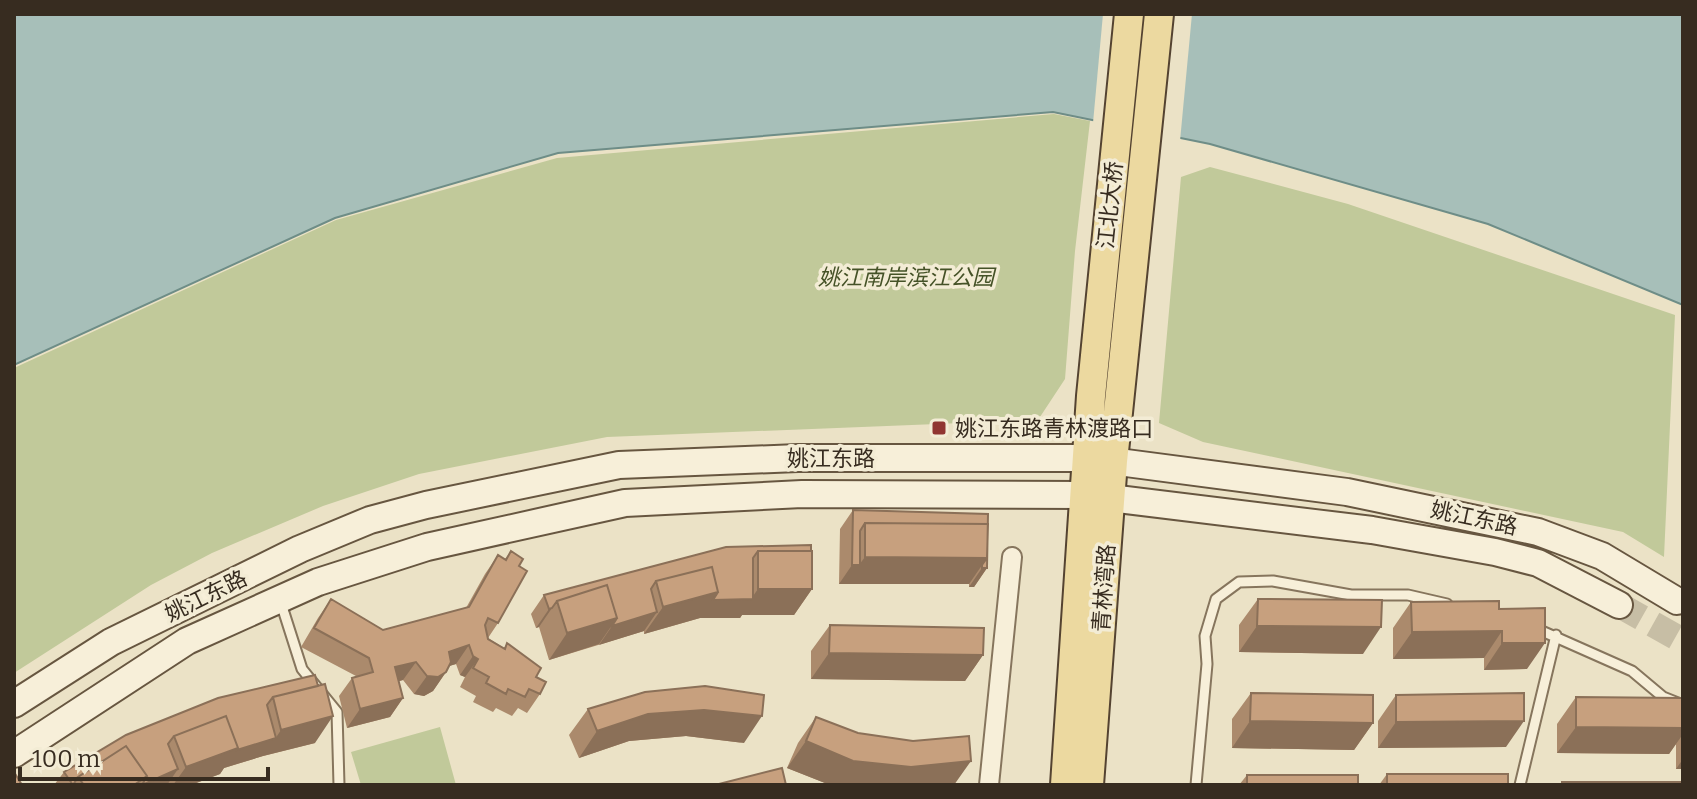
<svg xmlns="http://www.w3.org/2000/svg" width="1697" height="799" font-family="Bitter,'Noto Sans SC',serif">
<rect width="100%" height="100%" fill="#ebe2c6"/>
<path fill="#c1c99a" d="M1054 114 1090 121 1075 251 1065 379 1038 420 607 437 419 474 323 506 212 553 151 585 14 673V368L336 220 557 158Z
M1210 167 1348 204 1675 315 1664 557 1623 532 1203 442 1159 423 1181 177Z
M440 727 456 785H361L351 752Z"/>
<path fill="#a7bfb9" stroke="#6e8d87" stroke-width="2" d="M14 14H1683V305L1488 224 1210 144 1053 112 558 153 335 218 14 365Z"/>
<path fill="#ebe2c6" d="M1103 14H1192L1180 141 1093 123Z"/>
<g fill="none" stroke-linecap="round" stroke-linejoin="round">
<path stroke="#c7bea5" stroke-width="26" stroke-dasharray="26 13" stroke-linecap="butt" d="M1619 605 1683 641"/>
<g stroke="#86755d" stroke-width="13">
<path id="lane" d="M280 600 302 669 337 712 339 785
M1535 628 1632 671 1663 697 1683 705
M1196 785 1207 664 1205 636 1216 599 1239 582 1273 581 1351 595H1408L1447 604
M1520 785 1556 635"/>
</g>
<g stroke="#86755d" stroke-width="22">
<path id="street" d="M989 785 1012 557"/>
</g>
<g stroke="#675640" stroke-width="30">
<path id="secondary" d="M14 704 111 642 300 549 370 520 426 505 619 465 798 458H1088L1347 492 1538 532 1602 556 1677 601
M14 754 187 641 318 582 427 547 625 503 802 494 1085 495 1372 530 1495 552 1538 563 1619 605"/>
</g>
<g stroke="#544331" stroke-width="32">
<path id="primary" d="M1065 785 1091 396 1129 14
M1089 785 1113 461 1159 14"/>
</g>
<use href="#lane" stroke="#f7efd9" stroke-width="9"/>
<use href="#street" stroke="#f7efd9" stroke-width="18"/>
<use href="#secondary" stroke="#f7efd9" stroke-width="26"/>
<use href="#primary" stroke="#ecd9a0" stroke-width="28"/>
</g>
<path fill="#ab8a6c" d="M853 510 987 568 974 587H969V584H839L840 529Z
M811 545 812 589 794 615H742L740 618H700L644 634V631L549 660 539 627 536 628 531 614 544 595 726 547Z
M511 551 519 566 498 623 488 638 504 648 507 643 536 677 540 694 527 713 518 708 512 716 496 708 493 712 473 702 476 696 460 687 465 677 460 675 456 664 449 666 446 672 433 691 424 696 414 694 403 680 399 681 403 698 390 717 347 728 339 696 352 678 356 676 301 647 318 618 331 599 383 630 466 608 485 574 498 555 505 559Z
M1258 599 1363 654 1239 652V625Z
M1411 602 1499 609 1527 669 1484 670V658L1393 659V628Z
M830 625 983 655 965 681 811 679V651Z
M315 675V743L263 756 224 768 220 774 191 785H54L64 772Z
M1251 693 1373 723 1354 750 1232 748V719Z
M1396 695 1506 747 1378 748V721Z
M1576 697 1683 698V769H1676V744L1669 754 1557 753V724Z
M588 709 744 743 686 736 629 741 579 758 569 735Z
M816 717 954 785H830L787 768 798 743Z
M1387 774 1508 785H1379Z
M1247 775 1358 785H1239Z"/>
<path fill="#8b7058" d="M865 557 987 558 969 584H839L852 565H859Z
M982 568H987L974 587H969Z
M758 589H812L794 615H742L740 618H700L644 634 663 607 718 592 751 599Z
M552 608 539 627 536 628 549 609Z
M657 612 644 631 599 645 612 626Z
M617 618 599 644 549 660 567 633Z
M1257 626 1381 627 1363 654 1239 652Z
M1502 631 1484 658 1393 659 1412 632Z
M1502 643H1545L1527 669 1484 670Z
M469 645 456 664 436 670 449 652Z
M829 653 983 655 965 681 811 679Z
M473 656 478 659 465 677 460 675Z
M416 662 403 680 382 686 395 667Z
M446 672 433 691 424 696 414 694 427 676Z
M403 698 390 717 347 728 360 709Z
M704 710 762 716 744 743 686 736 629 741 579 758 597 731 648 714Z
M333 716 315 743 263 756 224 768 220 774 191 785H173L186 767 238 748 275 739 281 730Z
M1250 721 1373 723 1354 750 1232 748Z
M1524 721 1506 747 1378 748 1396 722Z
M1576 727 1683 728V734L1669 754 1557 753Z
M806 741 971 761 954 785H830L787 768Z
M1683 759V769H1676Z
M178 769 167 785H142Z"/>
<path fill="#c7a07e" stroke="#8b7058" stroke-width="2" d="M853 510 988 514 987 568H982V565L987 558 988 524 865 523 860 531V565H852Z
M865 523 988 524 987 558 865 557Z
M811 545V551H758L753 558V599L713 600 718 592 712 567 656 581 651 589 657 612 612 626 617 618 607 585 557 601 552 608 549 609 544 595 726 547Z
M511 551 523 559 519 566 527 571 498 623 488 618 485 625 488 639 505 649 507 643 541 668 536 677 546 682 540 694 529 689 525 697 508 689 506 694 486 683 489 677 473 668 478 659 473 656 469 645 449 652 451 662 446 672 438 677 427 676 416 662 395 667 403 698 360 709 352 678 373 672 369 658 314 628 331 599 383 630 469 607 498 555 506 560Z
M758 551H812V589H758Z
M712 567 718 592 663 607 656 581Z
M607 585 617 618 567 633 557 601Z
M1258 599 1382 600 1381 627 1257 626Z
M1499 601V609L1545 608V643H1502V631L1412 632 1411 602Z
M830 625 984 628 983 655 829 653Z
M315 675 318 686 273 697 267 705 276 738 237 750 238 748 226 716 174 736 168 744 178 769 142 785 147 776 126 746 78 777 73 785 64 772 126 735 218 698Z
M325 684 333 716 281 730 273 697Z
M705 686 764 695 762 716 704 710 648 714 597 731 588 709 645 692Z
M1251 693 1373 695V723L1250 721Z
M1524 693V721L1396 722V695Z
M1576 697 1683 698V728L1576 727Z
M226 716 238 748 186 767 174 736Z
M816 717 858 733 913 741 969 736 971 761 911 767 853 761 806 741Z
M126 746 147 776 134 785H84L78 777Z
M782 768 786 785H715Z
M14 772 22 785H14Z
M1387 774H1508V785H1387Z
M1247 775H1358V785H1247Z
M1562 782H1683V785H1562Z"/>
<rect fill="#913531" stroke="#f3ecd5" stroke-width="3" x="931" y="420" width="16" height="16" rx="4"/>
<g text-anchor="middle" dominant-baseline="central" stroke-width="7" stroke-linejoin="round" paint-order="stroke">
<g font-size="22" fill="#372c20" stroke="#f3ecd5">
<text transform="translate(1110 205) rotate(-84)">江北大桥</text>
<text x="831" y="458">姚江东路</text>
<text transform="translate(1474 518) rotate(12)">姚江东路</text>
<text transform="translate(1104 588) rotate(-86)">青林湾路</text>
<text transform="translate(206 596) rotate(-26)">姚江东路</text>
</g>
<g font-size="22" font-style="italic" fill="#455227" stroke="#f3ecd5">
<text x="906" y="277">姚江南岸滨江公园</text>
</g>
<g font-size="22" fill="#372c20" stroke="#f3ecd5" text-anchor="start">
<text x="955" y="428">姚江东路青林渡路口</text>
</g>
</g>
<rect width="1697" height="799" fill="none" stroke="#372c20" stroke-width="32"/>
<path d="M20 767v12h248v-12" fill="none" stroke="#372c20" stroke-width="4"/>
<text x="32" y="767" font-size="24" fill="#372c20" stroke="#f3ecd5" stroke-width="6" paint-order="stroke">100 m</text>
</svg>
